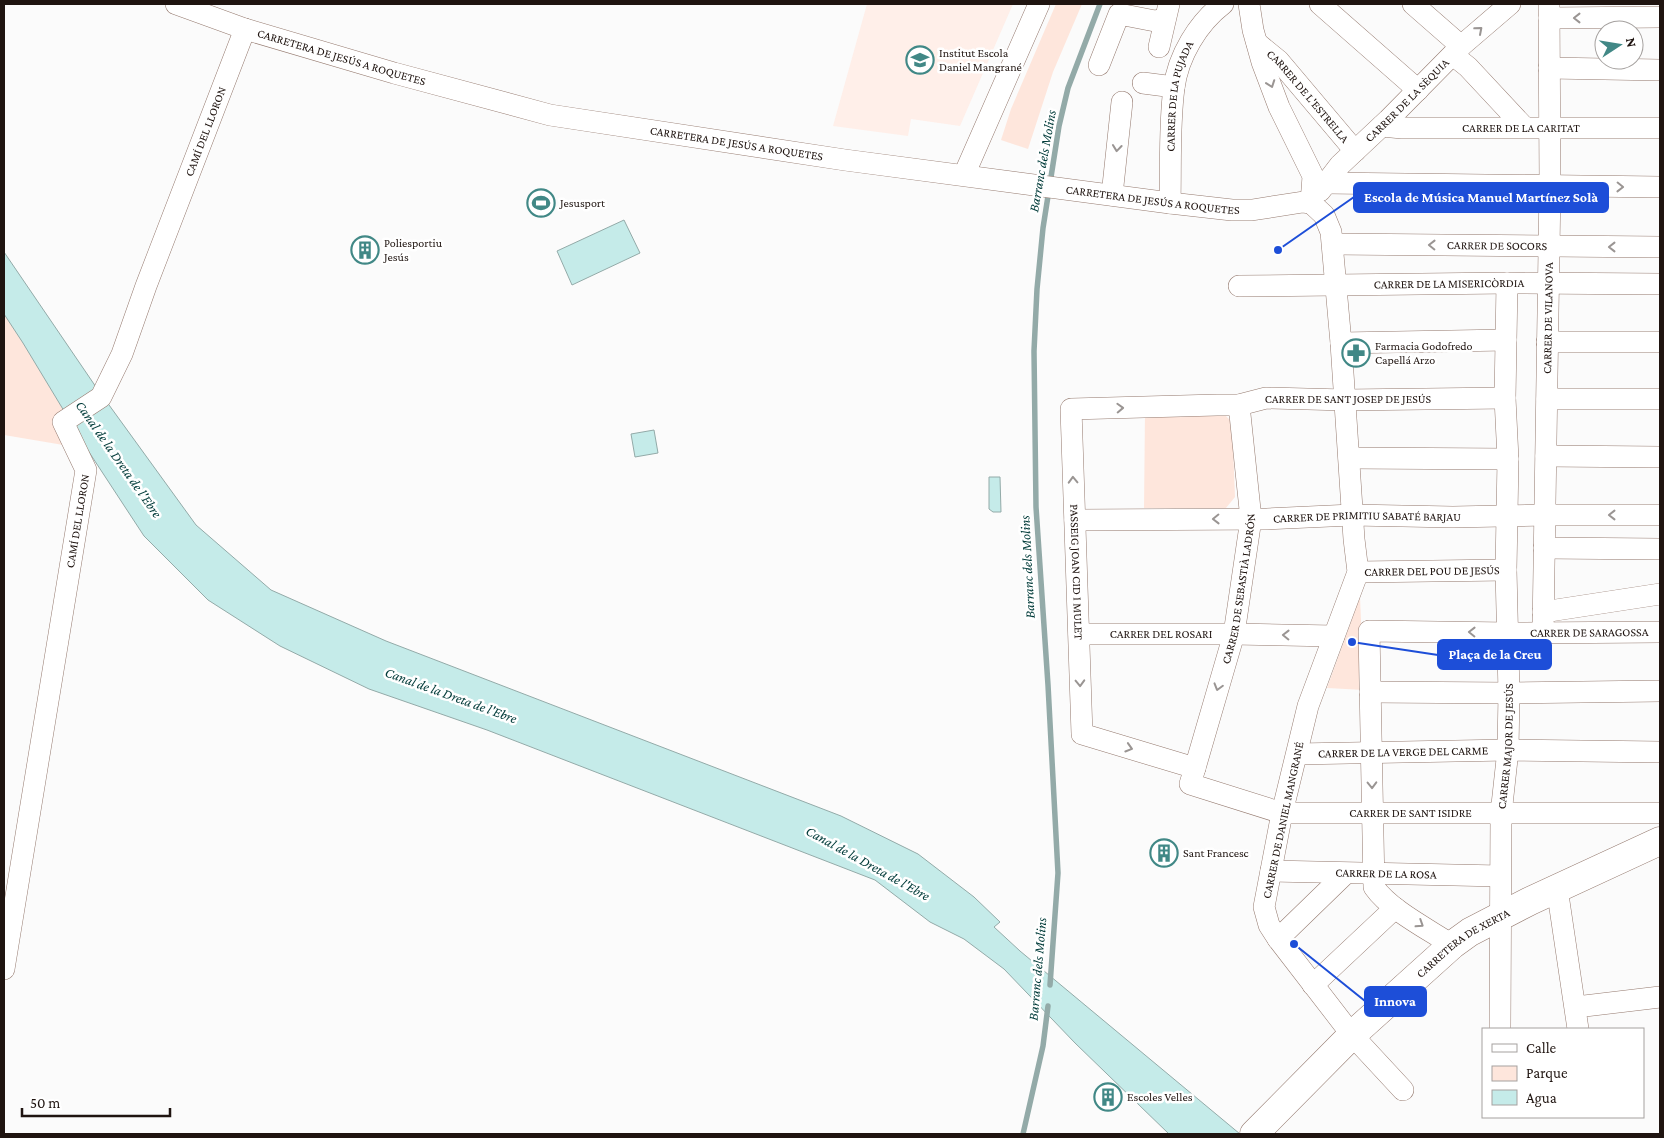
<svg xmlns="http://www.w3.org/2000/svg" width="1664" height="1138" font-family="'Crimson Pro',serif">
<rect width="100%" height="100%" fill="#fbfbfb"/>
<path fill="#ffefe9" d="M867 4H1013L960 126 911 119 908 136 833 126Z"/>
<path fill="#fee6dc" d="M1056 4H1082L1053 72 1028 149 1001 140 1011 109Z
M4 314 23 343 87 449 4 435Z
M1220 410 1232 422 1235 497 1226 508H1144L1145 412Z
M1360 597 1364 690 1327 688Z"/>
<path fill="#c5ebe9" stroke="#93aaa8" d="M624 220 640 253 572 285 557 251Z
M4 252 96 387 196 525 271 590 386 641 841 816 918 854 974 897 1000 922 994 927 1020 951 1240 1134H1169L1075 1043 1004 969 964 939 930 922 875 880 487 730 369 689 280 646 208 600 144 536 87 449 23 343 4 314Z
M654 430 658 453 635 457 631 434Z
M989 477H1000L1001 512H993L989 509Z"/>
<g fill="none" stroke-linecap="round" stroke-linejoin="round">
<path stroke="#93aaa8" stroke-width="5.5" d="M1050 985 1058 873 1048 685 1036 507 1034 351 1037 289 1043 228 1059 126 1068 88 1100 4
M1023 1134 1043 1046 1048 1006"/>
<g stroke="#957a6f" stroke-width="22">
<g id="minor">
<path id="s1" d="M176 4 245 29 394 73 550 115 845 160 1170 203 1232 210H1252L1303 202 1311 203"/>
<path d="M1249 4 1253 30 1262 62 1279 107 1313 176 1311 203 1324 215 1331 232 1341 343 1354 539 1358 572 1308 706 1282 813 1264 907 1269 925 1278 939 1352 1035 1403 1090"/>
<path d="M1320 4 1418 90"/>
<path d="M1413 4 1461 46"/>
<path d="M1549 18 1660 17"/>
<path id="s2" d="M1257 43 1279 61 1355 151"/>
<path d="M1159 47 1169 4"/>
<path d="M1453 55 1468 67 1524 127"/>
<path d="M1099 65 1119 14 1155 21 1165 19"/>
<path d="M1549 68 1660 70"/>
<path d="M1143 83 1174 87"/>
<path id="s3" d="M1382 126 1402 128H1660"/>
<path d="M964 175 1039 4"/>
<path d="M1326 183 1660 187"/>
<path id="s4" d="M1320 191 1340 165 1388 120 1461 46 1510 4"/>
<path d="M1112 195 1122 102"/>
<path id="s5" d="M1170 203C1171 165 1169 125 1174 88 1178 56 1198 23 1223 4"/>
<path id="s6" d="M1333 244 1660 247"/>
<path id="s7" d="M1239 286 1507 283 1660 284"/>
<path d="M1547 342H1660"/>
<path d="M1341 343 1506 340"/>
<path id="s8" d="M1505 398 1345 400 1266 398 1239 405H1217L1071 409 1082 734 1195 768 1190 784 1282 813H1660"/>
<path d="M1547 399H1660"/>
<path d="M1546 456 1660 457"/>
<path d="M1349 458 1508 459"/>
<path id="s9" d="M1075 520 1267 519 1352 515 1453 517 1545 515H1660"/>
<path d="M1544 548 1660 549"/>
<path id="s10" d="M1358 572 1506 570"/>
<path d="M1543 612 1660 594"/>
<path id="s11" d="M1543 632 1550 186 1549 4"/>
<path id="s12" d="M1079 634H1234L1334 636"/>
<path d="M1370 692 1509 693 1660 691"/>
<path id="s13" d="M1297 754 1508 750 1660 752"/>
<path id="s14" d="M1195 768 1234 634 1251 519 1239 405"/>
<path id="s15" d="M1271 871 1500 876"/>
<path d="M1557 888 1578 1029"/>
<path d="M1278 939 1345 874"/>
<path id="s16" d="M1452 945C1428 929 1390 910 1374 887L1369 631 1508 633 1660 632"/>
<path id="s17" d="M4 969 86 470 63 422 101 397 122 354 146 286 245 29"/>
<path d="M1313 985 1395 908"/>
<path d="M1576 1007 1660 997"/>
<path id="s18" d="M1500 1028 1501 814 1508 750 1509 693 1506 570 1508 459 1505 398 1507 283"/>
</g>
</g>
<g stroke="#957a6f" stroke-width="29">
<g id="secondary">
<path id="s19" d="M1254 1134 1352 1035 1452 945 1470 932 1530 901 1660 841"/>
</g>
</g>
<use href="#minor" stroke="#fff" stroke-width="21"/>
<use href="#secondary" stroke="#fff" stroke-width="28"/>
</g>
<defs><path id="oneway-chevron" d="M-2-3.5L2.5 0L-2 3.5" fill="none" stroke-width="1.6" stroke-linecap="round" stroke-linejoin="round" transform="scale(1.25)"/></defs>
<g stroke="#9a9593">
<use href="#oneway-chevron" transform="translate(1577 18) rotate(180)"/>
<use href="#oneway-chevron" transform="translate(1479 30) rotate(-41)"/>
<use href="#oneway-chevron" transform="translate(1271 84) rotate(70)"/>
<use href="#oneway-chevron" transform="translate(1117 148) rotate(96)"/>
<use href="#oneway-chevron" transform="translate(1620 187) rotate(1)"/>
<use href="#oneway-chevron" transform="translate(1432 245) rotate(-179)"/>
<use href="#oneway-chevron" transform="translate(1612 247) rotate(-180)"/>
<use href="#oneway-chevron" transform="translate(1120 408) rotate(-2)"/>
<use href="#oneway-chevron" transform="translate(1073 480) rotate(-92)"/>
<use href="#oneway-chevron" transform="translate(1612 515) rotate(-180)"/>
<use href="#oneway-chevron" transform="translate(1216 519) rotate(179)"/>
<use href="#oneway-chevron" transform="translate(1472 632) rotate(-179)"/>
<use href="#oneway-chevron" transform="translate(1286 635) rotate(-179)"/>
<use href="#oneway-chevron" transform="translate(1080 683) rotate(88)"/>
<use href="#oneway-chevron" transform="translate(1218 687) rotate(106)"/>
<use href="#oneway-chevron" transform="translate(1129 748) rotate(17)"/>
<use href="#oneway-chevron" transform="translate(1372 785) rotate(89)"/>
<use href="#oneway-chevron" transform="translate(1420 924) rotate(33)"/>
</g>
<defs>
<g id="school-ring" transform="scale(1.4375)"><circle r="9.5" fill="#fff" stroke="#418886" stroke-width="1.5"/><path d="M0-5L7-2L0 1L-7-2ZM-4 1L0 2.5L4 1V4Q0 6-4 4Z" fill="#418886"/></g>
<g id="stadium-ring" transform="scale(1.4375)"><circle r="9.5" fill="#fff" stroke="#418886" stroke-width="1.5"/><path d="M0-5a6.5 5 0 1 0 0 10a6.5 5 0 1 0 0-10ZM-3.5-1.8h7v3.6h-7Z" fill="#418886"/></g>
<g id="building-ring" transform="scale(1.4375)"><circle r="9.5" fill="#fff" stroke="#418886" stroke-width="1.5"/><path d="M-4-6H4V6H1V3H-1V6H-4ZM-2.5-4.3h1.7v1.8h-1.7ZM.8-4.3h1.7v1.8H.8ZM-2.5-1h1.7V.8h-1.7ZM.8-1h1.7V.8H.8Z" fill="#418886"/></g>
<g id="pharmacy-ring" transform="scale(1.4375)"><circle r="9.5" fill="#fff" stroke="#418886" stroke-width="1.5"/><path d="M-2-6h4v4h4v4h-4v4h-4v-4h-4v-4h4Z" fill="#418886"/></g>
</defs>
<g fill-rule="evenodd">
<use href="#school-ring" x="920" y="60"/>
<use href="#stadium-ring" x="541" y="203"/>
<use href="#building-ring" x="365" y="250"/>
<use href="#pharmacy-ring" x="1356" y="353"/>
<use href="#building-ring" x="1164" y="853"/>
<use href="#building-ring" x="1108" y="1097"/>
</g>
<g text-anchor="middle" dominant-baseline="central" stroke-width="5" stroke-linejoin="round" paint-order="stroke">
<g font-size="12" fill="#1f1410" stroke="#fff" text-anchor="start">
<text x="939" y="53">Institut Escola<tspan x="939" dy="14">Daniel Mangrané</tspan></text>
<text x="560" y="203">Jesusport</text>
<text x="384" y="243">Poliesportiu<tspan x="384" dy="14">Jesús</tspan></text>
<text x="1375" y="346">Farmacia Godofredo<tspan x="1375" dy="14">Capellá Arzo</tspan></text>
<text x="1183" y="853">Sant Francesc</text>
<text x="1127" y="1097">Escoles Velles</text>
</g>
<g font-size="12" fill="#1f1410" stroke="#fff">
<text stroke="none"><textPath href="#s1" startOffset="174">CARRETERA DE JESÚS A ROQUETES</textPath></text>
<text stroke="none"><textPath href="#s5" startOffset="108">CARRER DE LA PUJADA</textPath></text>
<text stroke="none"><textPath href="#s2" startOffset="74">CARRER DE L'ESTRELLA</textPath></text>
<text stroke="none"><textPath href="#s4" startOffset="126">CARRER DE LA SÈQUIA</textPath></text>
<text stroke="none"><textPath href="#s3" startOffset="139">CARRER DE LA CARITAT</textPath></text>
<text stroke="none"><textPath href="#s17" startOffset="890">CAMÍ DEL LLORON</textPath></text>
<text stroke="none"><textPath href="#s1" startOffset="579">CARRETERA DE JESÚS A ROQUETES</textPath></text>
<text stroke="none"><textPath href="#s1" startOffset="999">CARRETERA DE JESÚS A ROQUETES</textPath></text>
<text stroke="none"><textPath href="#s6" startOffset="164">CARRER DE SOCORS</textPath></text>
<text stroke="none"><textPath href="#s7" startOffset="210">CARRER DE LA MISERICÒRDIA</textPath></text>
<text stroke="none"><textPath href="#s11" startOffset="314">CARRER DE VILANOVA</textPath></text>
<text x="1348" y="399">CARRER DE SANT JOSEP DE JESÚS</text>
<text stroke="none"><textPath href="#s9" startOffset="292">CARRER DE PRIMITIU SABATÉ BARJAU</textPath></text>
<text stroke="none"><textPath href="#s17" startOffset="454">CAMÍ DEL LLORON</textPath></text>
<text stroke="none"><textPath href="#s10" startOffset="74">CARRER DEL POU DE JESÚS</textPath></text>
<text stroke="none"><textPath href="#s8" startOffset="598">PASSEIG JOAN CID I MULET</textPath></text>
<text stroke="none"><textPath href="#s14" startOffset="185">CARRER DE SEBASTIÀ LADRÓN</textPath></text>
<text stroke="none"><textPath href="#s16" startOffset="574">CARRER DE SARAGOSSA</textPath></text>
<text stroke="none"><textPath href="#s12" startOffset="82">CARRER DEL ROSARI</textPath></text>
<text stroke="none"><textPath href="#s18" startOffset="282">CARRER MAJOR DE JESÚS</textPath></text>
<text stroke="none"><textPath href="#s13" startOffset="106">CARRER DE LA VERGE DEL CARME</textPath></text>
<text stroke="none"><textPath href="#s8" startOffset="1120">CARRER DE SANT ISIDRE</textPath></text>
<text transform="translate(1283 820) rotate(-78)">CARRER DE DANIEL MANGRANÉ</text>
<text stroke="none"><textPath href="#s15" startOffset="115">CARRER DE LA ROSA</textPath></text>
<text stroke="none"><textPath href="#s19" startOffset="284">CARRETERA DE XERTA</textPath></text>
</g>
<g font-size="14" font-style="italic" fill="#003b39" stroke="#fff">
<text transform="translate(1042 161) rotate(-80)">Barranc dels Molins</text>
<text transform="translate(119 459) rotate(55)">Canal de la Dreta de l'Ebre</text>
<text transform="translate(1027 567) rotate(-93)">Barranc dels Molins</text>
<text transform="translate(451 695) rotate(20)">Canal de la Dreta de l'Ebre</text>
<text transform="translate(868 863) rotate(29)">Canal de la Dreta de l'Ebre</text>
<text transform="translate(1037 969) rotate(-85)">Barranc dels Molins</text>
</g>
</g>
<path fill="none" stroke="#1d4ed8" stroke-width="2" d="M1278 250L1354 197M1352 642L1438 655M1294 944L1365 1001"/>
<g fill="#1d4ed8" stroke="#fff" stroke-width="2">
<circle cx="1278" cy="250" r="5"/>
<circle cx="1352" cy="642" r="5"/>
<circle cx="1294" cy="944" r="5"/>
</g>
<g fill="#1d4ed8" stroke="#1d4ed8" stroke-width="2">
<rect x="1354" y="183" width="254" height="29" rx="5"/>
<rect x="1438" y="640" width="113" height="29" rx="5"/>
<rect x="1365" y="987" width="61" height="29" rx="5"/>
</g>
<g font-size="14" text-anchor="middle" font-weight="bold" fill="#fff">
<text x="1481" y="202">Escola de Música Manuel Martínez Solà</text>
<text x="1495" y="659">Plaça de la Creu</text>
<text x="1395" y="1006">Innova</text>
</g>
<rect width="1664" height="1138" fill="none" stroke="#1f1410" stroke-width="10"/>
<rect x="1482" y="1028" width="162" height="90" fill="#ffffff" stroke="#a5a19f"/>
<rect x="1492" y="1044" width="25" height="8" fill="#ffffff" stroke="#a5a19f"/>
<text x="1526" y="1053" font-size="15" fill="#1f1410">Calle</text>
<rect x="1492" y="1066" width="25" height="15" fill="#fee6dc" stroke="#a5a19f"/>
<text x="1526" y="1078" font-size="15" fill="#1f1410">Parque</text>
<rect x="1492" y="1090" width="25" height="15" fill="#c5ebe9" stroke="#a5a19f"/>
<text x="1526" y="1103" font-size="15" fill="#1f1410">Agua</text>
<g transform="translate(1619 45) rotate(78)"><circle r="24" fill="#ffffff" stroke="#a5a19f"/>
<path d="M0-4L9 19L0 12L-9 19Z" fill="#418886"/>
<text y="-8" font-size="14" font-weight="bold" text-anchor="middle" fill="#1f1410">N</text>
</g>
<path d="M22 1108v8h148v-8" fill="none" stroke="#1f1410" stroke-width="2.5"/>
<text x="30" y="1108" font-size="15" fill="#1f1410" stroke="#ffffff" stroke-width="4" paint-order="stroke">50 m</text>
</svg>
